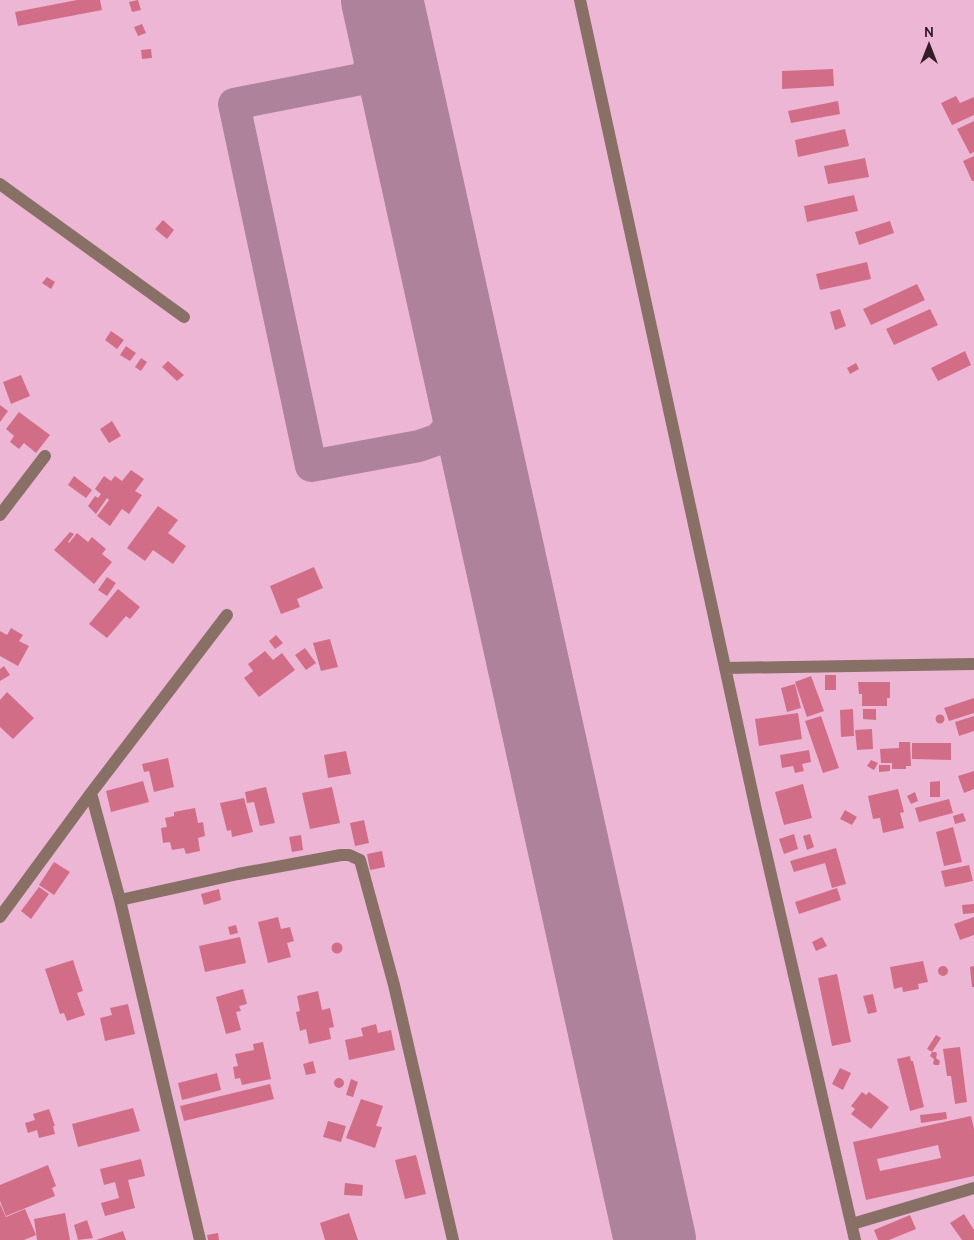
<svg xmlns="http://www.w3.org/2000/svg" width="974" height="1240" font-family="Cabin,sans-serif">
<rect width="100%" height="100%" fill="#eeb6d5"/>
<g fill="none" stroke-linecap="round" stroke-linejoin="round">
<path stroke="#ae829a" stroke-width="32" d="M377 55 371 68 361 79 234 104 311 466 419 446 439 439 457 418"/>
<path stroke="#ae829a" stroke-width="82" d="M382 0 655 1240"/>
</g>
<path fill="#d26d88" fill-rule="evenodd" d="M77 0H100L102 10 18 26 15 12Z
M138 0 141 10 132 12 129 2Z
M142 24 146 33 138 36 134 27Z
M151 49 152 58 142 59 141 50Z
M833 69 834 86 782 89V71Z
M956 96 960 103 974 97V115L952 125 941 103Z
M838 101 840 114 791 123 788 111Z
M974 121V152L970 154 957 129Z
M845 129 849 146 798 157 795 140Z
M974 156V181H972L963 161Z
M865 158 869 177 828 184 824 166Z
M854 195 858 211 807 222 804 206Z
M163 220 174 230 167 239 155 229Z
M890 221 894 233 859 245 855 232Z
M867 262 871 279 820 290 816 274Z
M47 277 55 282 51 289 42 283Z
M917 284 925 300 871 325 863 309Z
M840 309 846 326 835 330 830 312Z
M930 309 938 325 894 345 886 329Z
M111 331 124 340 117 349 105 340Z
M126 346 136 353 130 361 120 355Z
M965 351 971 365 938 381 931 368Z
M141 358 147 362 141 371 135 367Z
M168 361 184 375 177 381 162 367Z
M856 363 859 369 850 374 847 368Z
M21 375 30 396 11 404 3 382Z
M0 405 8 411 0 422Z
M19 412 50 435 36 453 24 443 19 449 10 442 14 436 6 429Z
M112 421 121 436 109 443 100 429Z
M131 470 144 479 135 491 142 495 129 514 122 509 110 526 97 516 109 500 107 498 96 514 88 506 95 496 98 498 101 494 95 489 104 476 111 481 115 476 122 481Z
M74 476 92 490 86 498 68 485Z
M158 506 178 520 168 533 186 546 173 564 153 550 145 561 127 548Z
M70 532 74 534 68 542 69 543 77 533 88 542 92 537 106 549 102 554 112 562 94 584 54 550Z
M314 567 323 588 297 599 300 607 281 614 270 586Z
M107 577 116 583 107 596 98 590Z
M118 589 140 607 130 619 126 616 107 638 89 624Z
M11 628 23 635 19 641 29 646 18 666 0 656V631L7 635Z
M276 635 283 643 275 649 269 641Z
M330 639 338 667 321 671 313 643Z
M305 648 316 663 306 670 295 655Z
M265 651 273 660 282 653 295 670 259 697 244 678 253 671 248 664Z
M4 666 10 675 0 681V669Z
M825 675H836V690H825Z
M811 676 824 711 807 717 795 682Z
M858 682H890V698H887V706H862V694H859Z
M795 684 801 708 787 712 781 688Z
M7 692 34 718 13 739 0 727V700Z
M974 698V713L949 721 944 708Z
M853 709 854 736 841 737 840 710Z
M863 709H876V720L863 719Z
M798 713 802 739 759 746 755 719Z
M935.5 719a4.5 4.5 0 1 1 9 0a4.5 4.5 0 1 1-9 0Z
M821 716 839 768 823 773 805 721Z
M974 716V731L959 736 955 722Z
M872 729 873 749 857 750 855 730Z
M899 742H910L911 766H906V769H892V763H881L880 749 899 748Z
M912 743H951V760L912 759Z
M809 750 811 762 802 764 804 771 795 773 793 766 782 768 780 755Z
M346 751 351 774 328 778 324 755Z
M168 758 174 787 154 792 149 771 144 772 142 764Z
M871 760 878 763 874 770 867 766Z
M879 765H890V771L879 772Z
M974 771V789L964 793 958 776Z
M143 781 149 802 111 812 106 791Z
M940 781V797H930V782Z
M803 784 812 818 784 825 775 792Z
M266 787 275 823 260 826 254 802 247 803 245 792Z
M332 787 340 823 310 829 302 793Z
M898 789 904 812 900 813 904 828 883 833 880 818 873 819 868 796Z
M915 792 918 801 911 804 907 796Z
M244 798 253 832 232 837 231 830 227 831 220 803Z
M949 799 953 813 919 822 915 808Z
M195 808 198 823 203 822 205 836 198 838 200 851 186 854 184 848 172 850 170 842 163 843 161 828 167 827 165 818 174 816V812Z
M845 810 857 817 852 825 840 819Z
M963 813 966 821 955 824 953 816Z
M364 820 369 843 355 846 350 823Z
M953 827 962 862 944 866 936 832Z
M794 834 798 849 784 854 779 839Z
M810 834 814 847 807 850 803 836Z
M301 835 303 850 292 852 289 837Z
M836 848 846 884 832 888 825 863 794 872 790 861Z
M382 851 385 867 370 870 367 854Z
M54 862 70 872 54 895 39 885Z
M969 865 973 881 945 887 941 871Z
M39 887 49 894 31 919 21 911Z
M837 888 841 900 799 914 795 902Z
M219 889 221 900 204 905 201 894Z
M974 904V913L963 914 962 905Z
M278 917 281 929 290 927 294 941 287 943 291 957 268 963 258 922Z
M974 917V935L960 940 954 924Z
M236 925 238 933 230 935 228 927Z
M240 937 246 963 205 972 199 946Z
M822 937 827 946 816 951 812 942Z
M331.5 948a5.5 5.5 0 1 1 11 0a5.5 5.5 0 1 1-11 0Z
M73 960 83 991 77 993 85 1015 67 1021 64 1013 60 1014 45 969Z
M923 961 928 982 918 984 919 989 903 992 902 987 894 989 890 967Z
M974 966V987H972L970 967Z
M938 971a5 5 0 1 1 10 0a5 5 0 1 1-10 0Z
M837 974 851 1042 832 1046 818 978Z
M243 989 247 1004 239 1006 241 1011 236 1012 241 1030 226 1034 216 997Z
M318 991 322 1010 330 1008 334 1027 329 1028 331 1039 309 1044 306 1029 300 1031 296 1012 300 1011 297 996Z
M873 994 877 1012 868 1014 863 996Z
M128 1004 135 1034 105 1041 100 1018 112 1015 110 1008Z
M376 1024 378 1033 391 1030 395 1050 349 1060 345 1040 363 1036 361 1028Z
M936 1035 941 1038 932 1052 927 1049Z
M263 1042 271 1079 242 1085 240 1078 235 1079 233 1067 238 1066 235 1054 254 1050 253 1044Z
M960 1047 967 1102 955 1104 951 1076H947L943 1049Z
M932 1052H936L937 1054 936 1058 940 1061 939 1065H935L933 1064 934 1059 930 1056Z
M910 1056 911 1061H913L924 1107 910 1111 897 1059Z
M313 1061 316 1073 306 1075 303 1064Z
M840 1068 851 1073 843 1090 832 1084Z
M217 1073 221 1090 182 1100 178 1083Z
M334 1083a5 5 0 1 1 10 0a5 5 0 1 1-10 0Z
M351 1079 358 1082 353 1097 346 1095Z
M270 1084 274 1099 184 1121 180 1106Z
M862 1092 866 1095 869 1092 889 1107 871 1129 851 1114 855 1109 851 1106Z
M361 1099 383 1106 376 1126 382 1127 375 1148 346 1138Z
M133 1108 140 1131 78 1147 72 1124Z
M49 1109 55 1126H53L55 1134 39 1138 37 1130 28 1133 25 1123 35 1120 33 1114Z
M946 1112 947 1119 921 1123 920 1115Z
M971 1116 974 1129V1176L866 1200 853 1142ZM938 1145 941 1158 880 1171 877 1159Z
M328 1121 346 1126 341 1142 323 1137Z
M416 1155 426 1194 405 1199 395 1160Z
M141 1159 145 1176 128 1180 135 1208 105 1216 101 1203 119 1198 115 1182 104 1185 100 1169Z
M48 1165 56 1186 52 1188 55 1196 6 1216 0 1201V1185Z
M345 1183 363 1185 362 1196 344 1195Z
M0 1204 6 1217 25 1209 36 1235 24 1240H0Z
M65 1213 70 1240H37L34 1219Z
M349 1213 358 1240H325L320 1223Z
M964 1214 974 1230V1240H962L950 1223Z
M910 1215 916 1229 889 1240H878L874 1230Z
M87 1220 93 1238 78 1240 74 1225Z
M123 1231 126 1240H96Z
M218 1233 219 1240H208L207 1235Z"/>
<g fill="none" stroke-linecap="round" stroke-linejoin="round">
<path stroke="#887066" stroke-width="12" d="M580 0 756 810 855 1240
M0 184 184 317
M0 515 45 456
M725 668 974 664
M91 793 120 900 200 1240
M120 900 238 874 341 855H349L360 860 394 985 453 1240
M0 917 91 793 227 615
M852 1224 974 1188"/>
</g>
<g transform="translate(929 45)" stroke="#eeb6d5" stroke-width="4" paint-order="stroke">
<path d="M0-4L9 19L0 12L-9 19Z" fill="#321d29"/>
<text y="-8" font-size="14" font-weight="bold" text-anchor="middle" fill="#321d29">N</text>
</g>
</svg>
